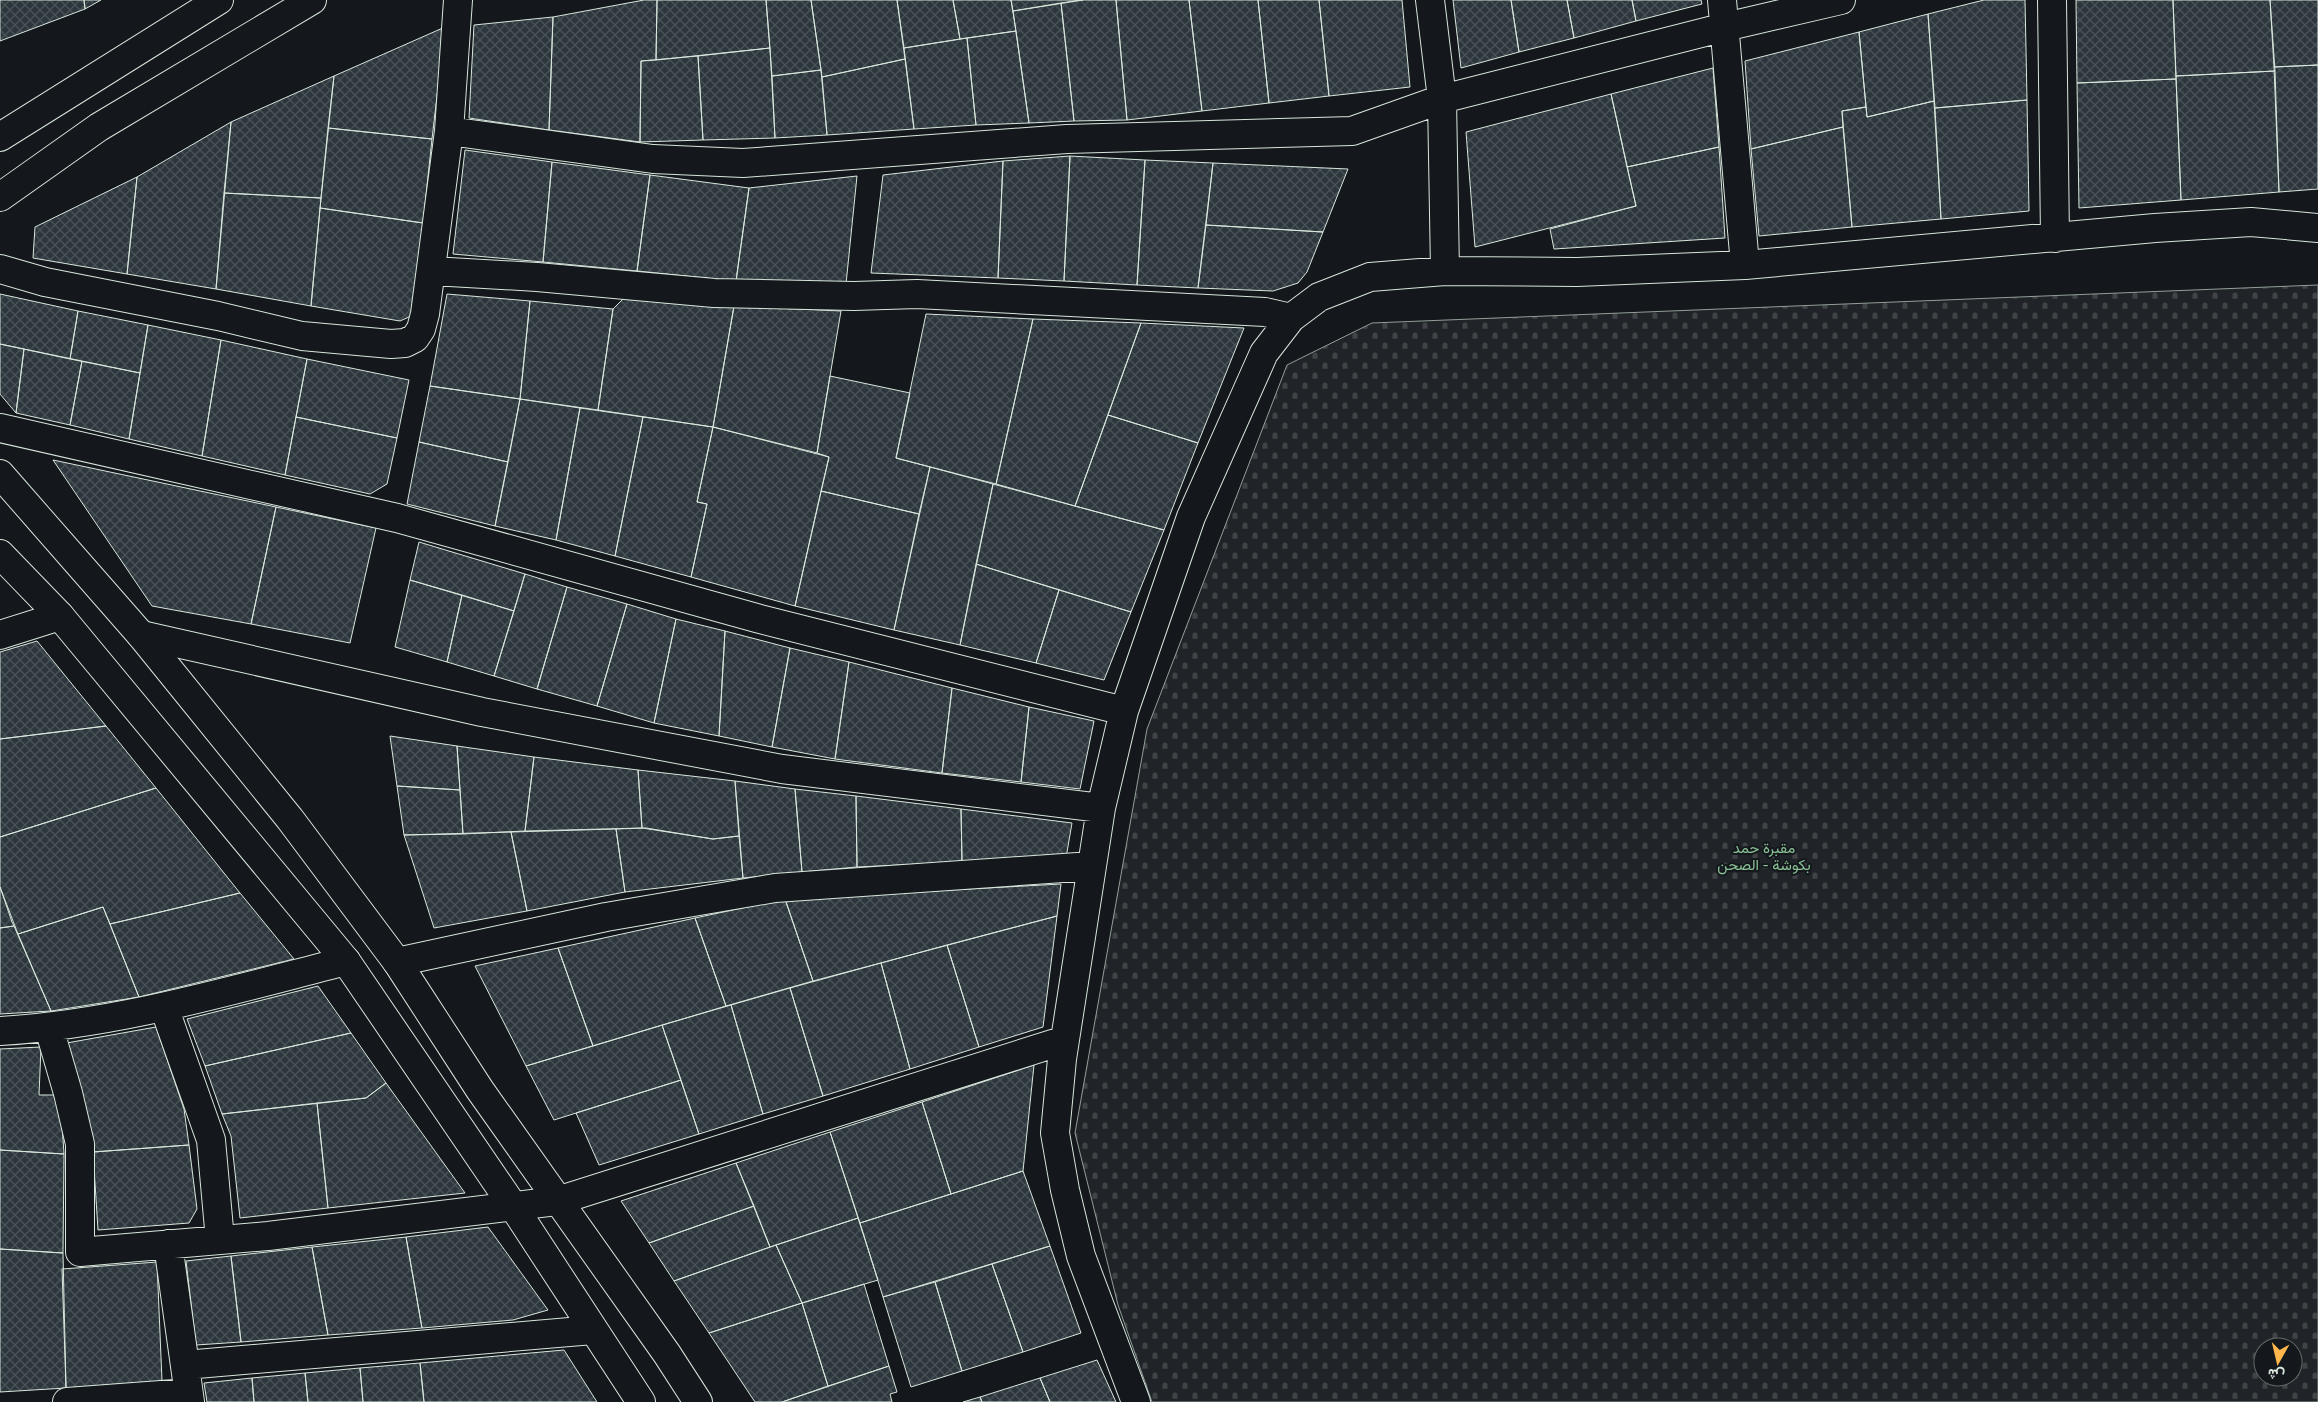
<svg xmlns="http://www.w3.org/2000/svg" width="2318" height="1402" font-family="'Golos Text',Vazirmatn,sans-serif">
<defs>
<pattern id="cemetery-stones" width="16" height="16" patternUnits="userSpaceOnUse" patternTransform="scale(1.25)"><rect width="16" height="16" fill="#202428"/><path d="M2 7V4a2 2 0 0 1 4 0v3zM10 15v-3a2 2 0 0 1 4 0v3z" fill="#404447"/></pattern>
<pattern id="building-cross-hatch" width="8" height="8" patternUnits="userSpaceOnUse" patternTransform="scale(1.25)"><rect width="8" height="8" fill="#2c363c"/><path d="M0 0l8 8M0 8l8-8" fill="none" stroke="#4a5358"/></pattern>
</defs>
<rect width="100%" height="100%" fill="#14181c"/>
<path fill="url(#cemetery-stones)" stroke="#939e99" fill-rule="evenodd" d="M2318 285V1402H1152L1118 1305 1075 1133 1147 729 1287 365 1372 323ZM2263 1347H2293V1377H2263Z"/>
<path fill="url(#building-cross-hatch)" stroke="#d8e6dc" d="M0 0H84L85 9 0 41Z
M84 0H101L85 9Z
M644 0H657L656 60 641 61 640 142 549 130 553 17Z
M657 0H766L770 48 656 60Z
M766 0H811L821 70 772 76Z
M811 0H897L905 59 822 77Z
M897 0H953L960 39 904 48Z
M953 0H1011L1016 31 960 39Z
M1011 0H1083L1013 11Z
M1081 0H1116L1127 120 1074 121 1061 3Z
M1116 0H1189L1202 111 1127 120Z
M1189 0H1258L1269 103 1202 111Z
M1258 0H1319L1329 96 1269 103Z
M1319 0H1402L1410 87 1329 96Z
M1453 0H1511L1519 52 1461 68Z
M1511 0H1567L1574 38 1519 52Z
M1567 0H1632L1636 21 1574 38Z
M1632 0H1701L1702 4 1636 21Z
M1984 0H2025L2027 100 1935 108 1928 14Z
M2076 0H2173L2176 79 2077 83Z
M2173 0H2270L2275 71 2176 76Z
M2270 0H2318V65L2274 67Z
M1061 3 1074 121 1029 123 1013 11Z
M1928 14 1934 101 1867 117 1859 32Z
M553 17 549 130 469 118 474 25Z
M445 27 432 139 328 128 334 76Z
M1016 31 1029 123 976 125 967 38Z
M1859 32 1866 107 1842 111 1843 127 1751 149 1745 61Z
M967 38 976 125 914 129 904 48Z
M770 48 775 138 703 140 698 56Z
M698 56 703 140 640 142 641 61Z
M905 59 914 129 827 135 822 77Z
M2318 65V189L2279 192 2274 67Z
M1713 68 1719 147 1627 167 1611 94Z
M821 70 827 135 775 138 772 76Z
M2275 71 2279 192 2181 200 2176 76Z
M334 76 321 198 224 193 231 122Z
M2176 79 2181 200 2079 208 2077 83Z
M1611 94 1636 206 1475 247 1466 132Z
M2027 100 2029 211 1941 219 1935 108Z
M1934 101 1941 219 1852 227 1842 111 1866 107 1867 117Z
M231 122 216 289 127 274 137 177Z
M1843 127 1852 227 1759 236 1751 149Z
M328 128 432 139 423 223 320 208Z
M1719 147 1725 238 1554 249 1550 229 1636 206 1627 167Z
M465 150 552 162 543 262 453 254Z
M1070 156 1145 160 1137 285 1064 281Z
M1070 156 1064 281 998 278 1003 161Z
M1145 160 1213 163 1198 288 1137 285Z
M1003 161 998 278 871 273 883 175Z
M552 162 650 175 637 271 543 262Z
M1213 163 1348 169 1323 232 1206 225Z
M650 175 749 188 736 281 637 271Z
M857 176 846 284 736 281 749 188Z
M137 177 127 274 33 258 35 227Z
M224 193 321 198 311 306 216 289Z
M320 208 423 223 413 311 409 317 400 321 311 306Z
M1206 225 1323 232 1307 272 1298 283 1273 291 1198 288Z
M0 294 78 311 70 359 0 344Z
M447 294 530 301 520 399 430 386Z
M625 297 734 306 713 427 598 410 613 309Z
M530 301 613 309 598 410 520 399Z
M734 306 841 311 817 453 713 427Z
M78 311 148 325 140 373 70 359Z
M926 314 1033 319 996 484 896 458Z
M1033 319 1141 323 1075 506 996 484Z
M1141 323 1244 328 1198 443 1108 415Z
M148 325 221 340 202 456 129 439Z
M221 340 307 359 285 475 202 456Z
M0 344 24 349 16 413 0 394Z
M24 349 82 361 70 425 16 413Z
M307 359 409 380 397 438 296 417Z
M82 361 140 373 129 439 70 425Z
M830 376 910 393 896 458 930 467 919 514 821 491 829 457 817 453Z
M430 386 520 399 508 462 419 442Z
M520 399 580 408 556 540 495 526Z
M580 408 643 417 615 556 556 540Z
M1108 415 1198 443 1164 530 1075 506Z
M296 417 397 438 387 484 370 494 285 475Z
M643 417 713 427 697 502 707 504 691 577 615 556Z
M713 427 829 457 795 606 691 577 707 504 697 502Z
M419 442 508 462 495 526 407 504Z
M53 460 276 507 251 624 152 606Z
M930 467 993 484 960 645 894 630Z
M993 484 1164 530 1131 612 976 564Z
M821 491 919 514 894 630 795 606Z
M276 507 376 528 350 643 251 624Z
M419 542 525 574 514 611 410 580Z
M976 564 1059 590 1036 663 960 645Z
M525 574 567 587 537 689 494 676Z
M410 580 462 595 447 662 395 647Z
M567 587 627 604 597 706 537 689Z
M1059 590 1131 612 1104 680 1036 663Z
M462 595 514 611 494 676 447 662Z
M627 604 676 619 654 723 597 706Z
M676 619 725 631 719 736 654 723Z
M725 631 790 648 772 747 719 736Z
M37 641 106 726 0 739V652Z
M790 648 849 662 835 759 772 747Z
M849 662 952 688 942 773 835 759Z
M952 688 1029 707 1021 782 942 773Z
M1029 707 1094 721 1080 789 1021 782Z
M106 726 156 788 0 837V739Z
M390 736 457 746 460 790 397 786Z
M457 746 534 757 525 831 463 834Z
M534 757 638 770 642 828 525 831Z
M638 770 735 781 739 836 713 839 642 828Z
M735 781 795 789 802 872 743 878Z
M397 786 460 790 463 834 404 835Z
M156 788 240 893 110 924 103 907 18 934 0 887V837Z
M795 789 856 796 857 867 802 872Z
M856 796 961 809 962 862 857 867Z
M961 809 1072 823 1066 858 962 862Z
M646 828 713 839 739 836 743 878 625 892 616 829Z
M616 829 625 892 527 911 511 832Z
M511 832 527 911 434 928 404 835Z
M1061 884 1057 916 813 981 785 899Z
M0 887 12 922 14 926 0 928Z
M240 893 294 959 139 997 110 924Z
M785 899 813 981 726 1006 695 918Z
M103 907 139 997 51 1011 18 934Z
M1057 916 1043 1027 979 1047 947 945Z
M695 918 726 1006 593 1046 558 948Z
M14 926 51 1011 0 1014V928Z
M947 945 979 1047 910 1069 881 963Z
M558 948 593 1046 526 1066 475 966Z
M881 963 910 1069 823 1096 790 988Z
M318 986 351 1033 205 1066 187 1019Z
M790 988 823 1096 763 1114 731 1005Z
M731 1005 763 1114 699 1134 662 1025Z
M662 1025 681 1080 554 1120 526 1066Z
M156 1027 184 1109 189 1145 93 1152 61 1044Z
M351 1033 386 1083 366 1098 222 1114 205 1066Z
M41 1047 39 1095H60L64 1154 0 1150V1049Z
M1034 1065 1023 1171 951 1194 922 1102Z
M681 1080 699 1134 599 1165 576 1113Z
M386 1083 465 1193 328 1208 317 1103 366 1098Z
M922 1102 951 1194 860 1223 830 1132Z
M317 1103 328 1208 240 1218 231 1136 222 1114Z
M830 1132 858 1218 770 1247 736 1163Z
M189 1145 197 1209 189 1223 98 1230 93 1152Z
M0 1150 64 1154 63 1253 0 1249Z
M736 1163 754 1206 649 1243 621 1201Z
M1023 1171 1050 1246 883 1297 860 1223Z
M754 1206 770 1247 674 1281 649 1243Z
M858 1218 878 1280 802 1303 776 1245Z
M488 1227 548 1310 513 1320 422 1328 406 1237Z
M406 1237 422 1328 328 1335 312 1247Z
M776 1245 802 1303 709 1333 674 1281Z
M1050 1246 1081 1333 1023 1352 992 1264Z
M312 1247 328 1335 241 1342 231 1256Z
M0 1249 63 1253 66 1388 0 1392Z
M231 1256 241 1342 196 1345 186 1261Z
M157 1262 162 1381 66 1388 62 1269Z
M992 1264 1023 1352 962 1371 935 1282Z
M935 1282 962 1371 911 1387 883 1297Z
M864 1284 889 1366 828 1386 802 1303Z
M802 1303 828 1386 782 1402H755L709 1333Z
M564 1350 597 1402H424L420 1363Z
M1097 1360 1116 1402H1050L1040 1378Z
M420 1363 424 1402H363L360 1368Z
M889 1366 897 1392 890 1394 892 1402H782Z
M360 1368 363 1402H308L305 1373Z
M305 1373 308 1402H254L252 1378Z
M252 1378 254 1402H207L204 1383Z
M1040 1378 1050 1402H982L980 1397Z
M980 1397 982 1402H963Z"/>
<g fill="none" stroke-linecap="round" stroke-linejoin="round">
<g stroke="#d8e6dc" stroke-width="30">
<path id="minor" d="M1430 0 1442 99 1445 271
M1722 0 1745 265
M2052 0 2055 238
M449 131 653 159 743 163 1067 139 1352 131 1442 99 1725 27 1841 0
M0 137 219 0
M0 197 99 127 312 0
M0 269 45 282 218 316 302 336 391 344 405 343 415 338 421 329 425 314 449 131 458 0
M432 271 537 277 714 293 854 296 917 294 1265 312 1291 318
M0 428 397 518 760 619 1124 711
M0 635 60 616
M141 635 482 712 782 769 1101 808
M397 962 606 917 775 888 1092 866
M164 1007 211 1140 220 1240
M49 1028 68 1093 80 1144V1252L268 1236 557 1201 1065 1040
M0 1031C118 1024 232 990 346 961
M168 1244 190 1402
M185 1365 593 1330
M67 1402 188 1393
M1136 1402 1081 1256 1065 1190 1055 1133 1062 1059 1101 808 1124 711 1191 517 1264 353 1291 318 1319 297 1370 277 1445 271 1577 272 1745 265 2155 228 2251 222 2318 228"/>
</g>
<g stroke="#d8e6dc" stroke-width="30">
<path id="major" d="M0 474 141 635 290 819 397 962 480 1090 667 1354 698 1402
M0 554 60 616 346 961 513 1206 641 1402"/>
</g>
<use href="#minor" stroke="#14181c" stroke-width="28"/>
<use href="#major" stroke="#14181c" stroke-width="28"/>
</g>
<g text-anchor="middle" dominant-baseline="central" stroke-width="4" stroke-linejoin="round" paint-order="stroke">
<g font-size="15" fill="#8ac095" stroke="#14181c">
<text x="1764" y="847">مقبرة حمد<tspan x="1764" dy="17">بكوشة - الصحن</tspan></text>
</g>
</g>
<g transform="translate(2278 1362) rotate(188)"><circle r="24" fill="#14181c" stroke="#626a69"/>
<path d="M0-4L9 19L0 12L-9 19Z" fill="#ffb74d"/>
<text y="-8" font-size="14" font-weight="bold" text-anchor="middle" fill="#d8e6dc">ش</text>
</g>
</svg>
